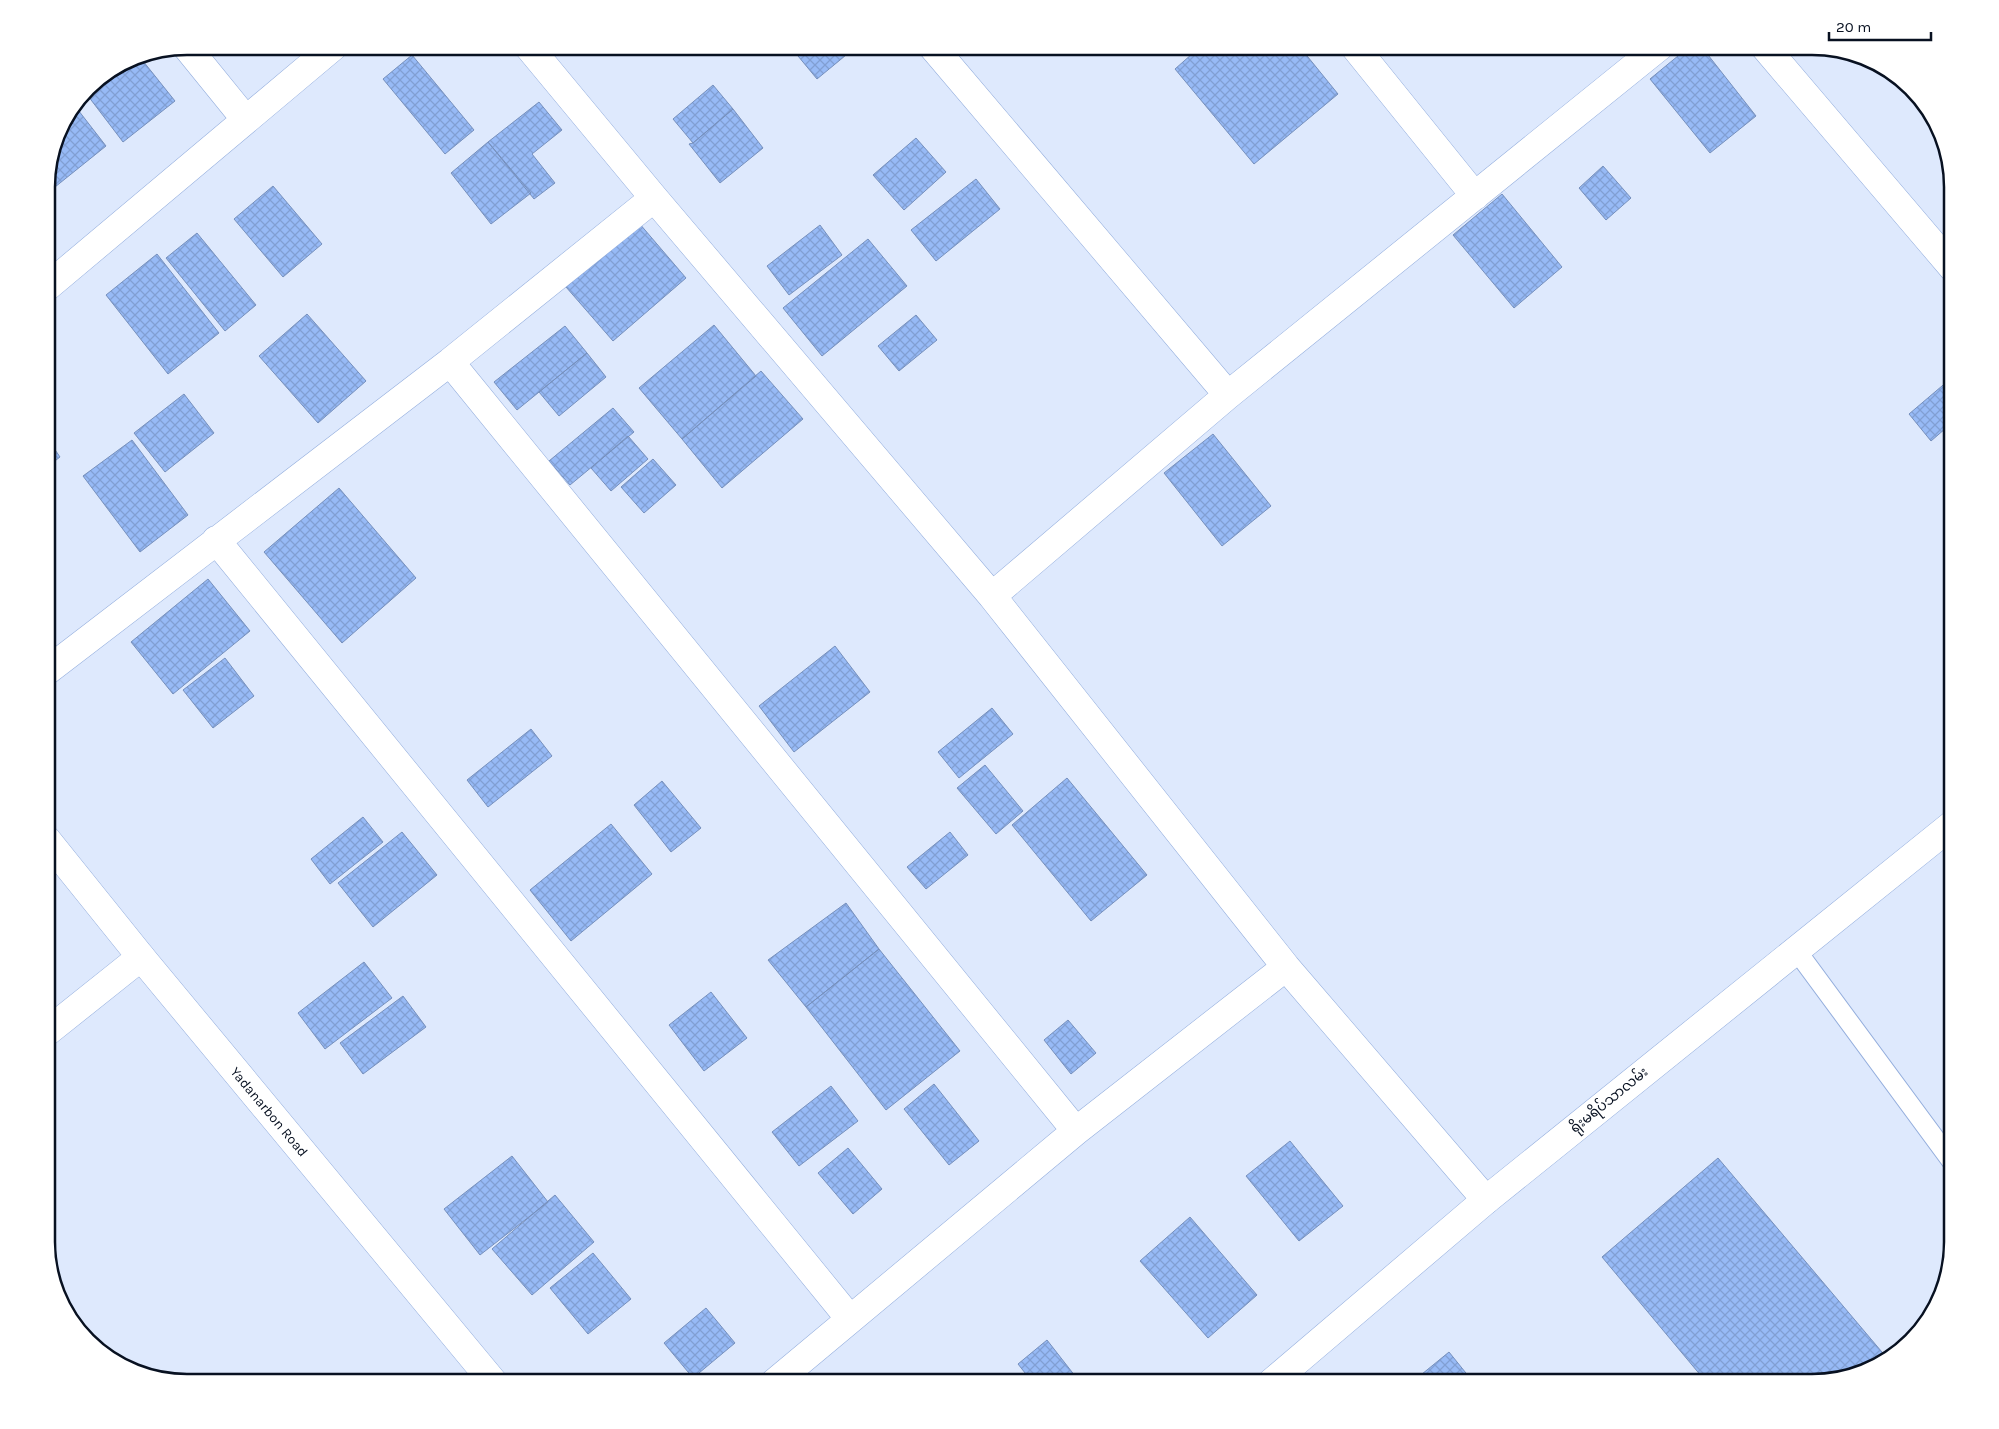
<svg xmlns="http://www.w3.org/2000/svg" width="1999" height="1429" font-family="Karla,'Noto Sans Myanmar',sans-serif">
<defs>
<pattern id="building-cross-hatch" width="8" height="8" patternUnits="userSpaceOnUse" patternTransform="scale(1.25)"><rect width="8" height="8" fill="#97baf6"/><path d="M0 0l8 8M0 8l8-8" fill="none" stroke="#819fd3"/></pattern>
</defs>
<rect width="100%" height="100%" fill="#dee9fd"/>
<path fill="url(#building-cross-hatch)" stroke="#7690bd" d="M810 46H857L817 79 798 56Z
M981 46H999L989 55Z
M1201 46H1299L1338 94 1254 164 1175 69Z
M1690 46H1701L1756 116 1710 153 1650 79Z
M412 55 474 130 445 154 383 79Z
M139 56 175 101 123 142 85 92 88 87 133 57Z
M713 85 733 109 693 143 673 119Z
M539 102 562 130 532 154 555 183 534 199 488 142Z
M75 106 106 146 55 187 47 177 57 133Z
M733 109 763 148 720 183 689 144 693 143Z
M916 138 946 172 904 210 873 175Z
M488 142 531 193 491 224 451 173Z
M1603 166 1631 198 1606 220 1579 188Z
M976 179 1000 209 936 261 911 230Z
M273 186 322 244 283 277 234 219Z
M1502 194 1562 267 1514 308 1453 235Z
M639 223 686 278 613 341 566 287Z
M820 225 842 255 789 295 767 266Z
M197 233 256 305 225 331 166 258Z
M868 239 907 286 822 356 783 308Z
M157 254 219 333 168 374 106 295Z
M307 314 366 381 318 423 259 356Z
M916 315 937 340 899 371 878 346Z
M714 325 756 376 682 439 639 388Z
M565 326 587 353 517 410 494 382Z
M587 353 606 377 559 416 539 392Z
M761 371 803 419 722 488 682 439Z
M1949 380 1953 385V422L1931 441 1909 414Z
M184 394 214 433 165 472 134 433Z
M613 408 634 432 570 485 549 461Z
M1213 434 1271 506 1222 546 1164 473Z
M628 436 648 459 611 491 591 468Z
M47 438 60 457 47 467Z
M132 440 188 515 140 552 83 476Z
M653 459 676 485 644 513 621 487Z
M339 488 416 578 342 643 264 552Z
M208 579 250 631 173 694 131 642Z
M835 646 870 692 794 752 759 706Z
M225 658 254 696 213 728 183 690Z
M992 708 1013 734 959 778 938 752Z
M531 729 552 756 488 807 467 780Z
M985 765 1023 811 996 834 957 788Z
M1067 778 1147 875 1091 921 1012 825Z
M662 781 701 828 671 852 634 805Z
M363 817 383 842 330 884 311 859Z
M611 824 652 874 571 941 530 890Z
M402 832 437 875 373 927 338 883Z
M950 832 968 855 926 889 907 867Z
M846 903 879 949 806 1007 768 960Z
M879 949 960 1051 886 1110 806 1007Z
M364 962 392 998 325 1049 298 1013Z
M711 992 747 1038 704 1071 669 1025Z
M403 996 426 1027 363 1074 340 1043Z
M1068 1020 1096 1053 1071 1074 1044 1040Z
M934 1084 979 1141 949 1165 904 1109Z
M831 1086 858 1121 799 1166 772 1132Z
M1290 1141 1343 1206 1299 1241 1246 1176Z
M848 1148 882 1189 853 1214 818 1173Z
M512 1156 548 1202 480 1255 444 1209Z
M1718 1158 1887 1358 1875 1368 1812 1383H1707L1602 1257Z
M555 1195 594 1242 532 1295 492 1249Z
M1190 1217 1257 1295 1208 1338 1140 1261Z
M593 1253 631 1299 588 1334 550 1288Z
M706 1308 735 1343 693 1378 664 1343Z
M1047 1340 1079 1381 1077 1383H1033L1018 1364Z
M1449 1352 1474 1383H1411Z"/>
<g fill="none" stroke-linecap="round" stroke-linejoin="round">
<g stroke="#94aedd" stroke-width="21">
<path id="service" d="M1796 950 1953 1163"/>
</g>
<g stroke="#94aedd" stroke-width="29">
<path id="minor" d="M186 46 246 120
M528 46 654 198 992 596 1286 967 1486 1200
M932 46 1228 395
M1354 46 1475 196
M1764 46 1953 268
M47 287 334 46
M450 362 1076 1131
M216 540 850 1319
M992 596 1228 395 1660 46
M47 671 450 362 654 198
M47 1032 141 957
M774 1383 1076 1131 1286 967"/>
</g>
<g stroke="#94aedd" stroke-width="29">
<path id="tertiary" d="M47 840 141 957 494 1383
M1271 1383 1486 1200 1953 824"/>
</g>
<use href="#service" stroke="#fff" stroke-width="19"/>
<use href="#minor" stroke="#fff" stroke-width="28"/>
<use href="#tertiary" stroke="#fff" stroke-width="28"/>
</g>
<g text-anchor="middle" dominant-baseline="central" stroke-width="4" stroke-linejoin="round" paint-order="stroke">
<g font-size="14" fill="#081121" stroke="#fff">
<text transform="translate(1609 1100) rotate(-39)">ရိုးမရိပ်သာလမ်း</text>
<text transform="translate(269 1112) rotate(50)">Yadanarbon Road</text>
</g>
</g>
<path d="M0 0H1999V1429H0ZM187 55H1812A132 132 0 0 1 1944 187V1242A132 132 0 0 1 1812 1374H187A132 132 0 0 1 55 1242V187A132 132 0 0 1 187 55Z" fill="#fff" fill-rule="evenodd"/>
<path fill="none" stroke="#081121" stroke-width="2.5" d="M187 55H1812A132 132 0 0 1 1944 187V1242A132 132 0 0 1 1812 1374H187A132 132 0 0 1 55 1242V187A132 132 0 0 1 187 55Z"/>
<path d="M1829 32v8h102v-8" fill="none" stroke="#081121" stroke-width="2.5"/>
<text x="1836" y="32" font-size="15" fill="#081121" stroke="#ffffff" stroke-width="4" paint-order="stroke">20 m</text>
</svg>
